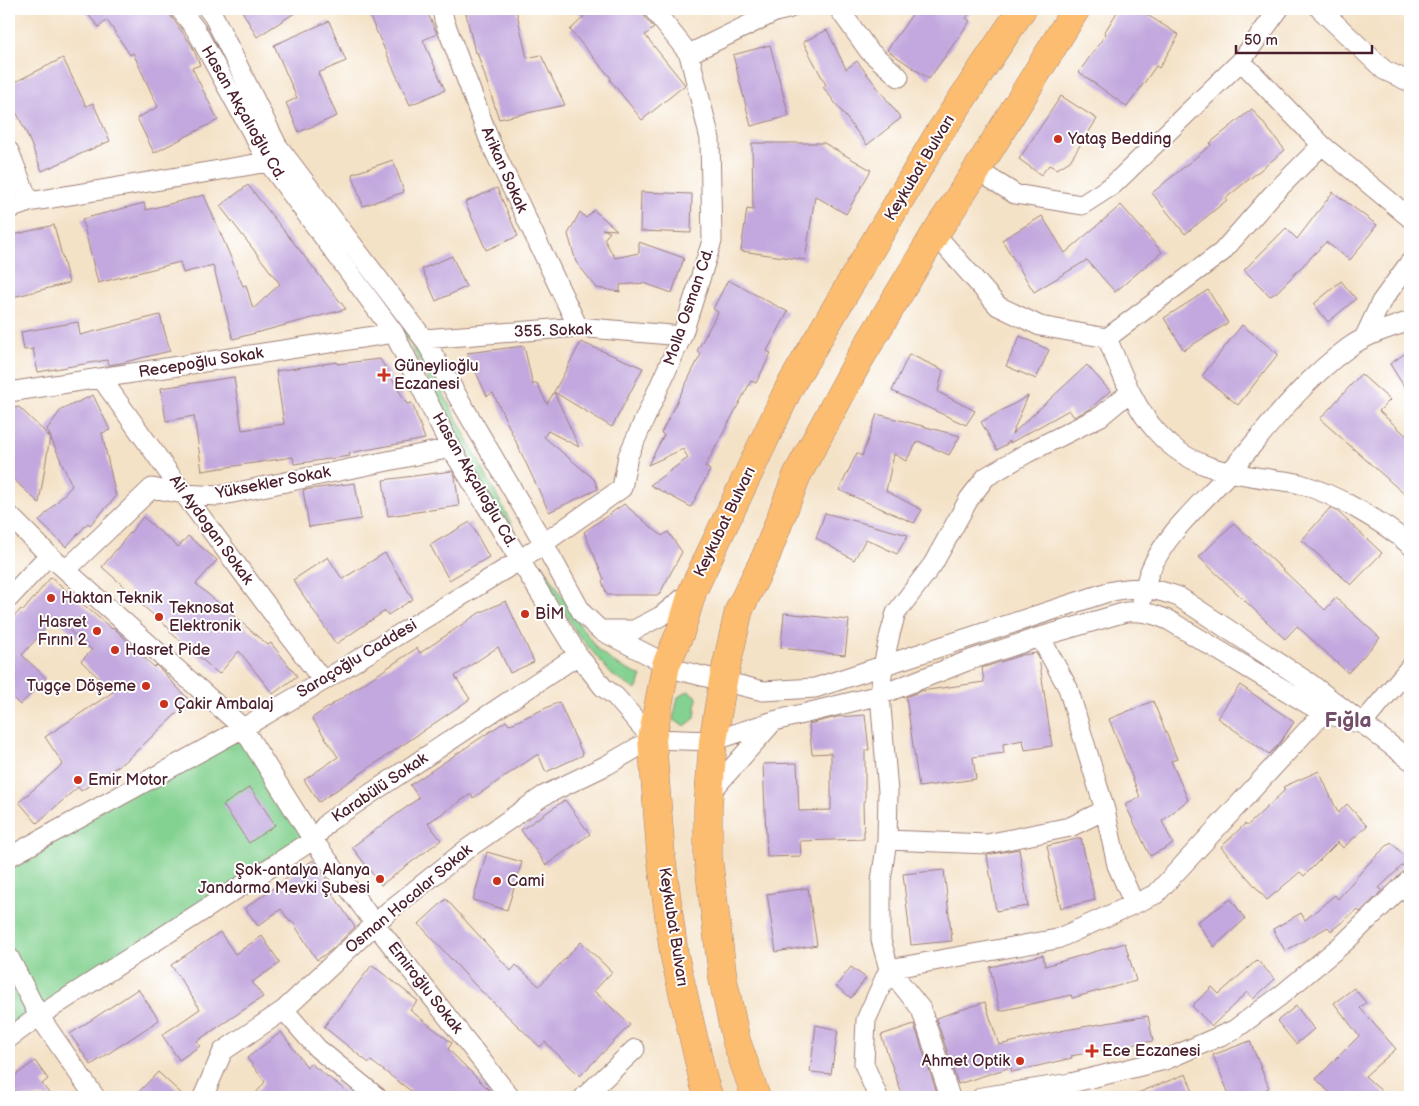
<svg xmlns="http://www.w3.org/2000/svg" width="1419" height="1106" font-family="'Balsamiq Sans',sans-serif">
<rect width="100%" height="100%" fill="#fff"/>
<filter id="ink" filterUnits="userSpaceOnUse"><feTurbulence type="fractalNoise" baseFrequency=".02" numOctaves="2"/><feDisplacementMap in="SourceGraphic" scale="10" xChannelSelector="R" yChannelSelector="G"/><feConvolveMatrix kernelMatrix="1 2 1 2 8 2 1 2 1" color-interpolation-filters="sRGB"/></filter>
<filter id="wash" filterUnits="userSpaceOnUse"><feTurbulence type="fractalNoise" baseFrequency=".0096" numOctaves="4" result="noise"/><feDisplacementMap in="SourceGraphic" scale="20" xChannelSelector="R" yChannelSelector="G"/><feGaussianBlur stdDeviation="1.12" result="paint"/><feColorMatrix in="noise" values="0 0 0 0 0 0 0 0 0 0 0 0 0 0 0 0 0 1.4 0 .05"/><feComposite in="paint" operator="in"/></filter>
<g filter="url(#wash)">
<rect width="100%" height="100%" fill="#f4e2c7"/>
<path fill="#84d291" stroke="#67785e" d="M219 40 416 341 519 538 512 541 410 344 274 159 212 43Z
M537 565H543L578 622 598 650 616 664 642 677 636 690 612 675 576 632Z
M688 691 697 697 695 718 685 726 673 720 678 697Z
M242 732 308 840 40 1009 9 949V861Z
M9 964 36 1015 9 1034Z"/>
<g id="blocks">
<path fill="#c2a8de" d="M83 9H166L192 46 200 65 192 68 218 120 154 153 137 118 158 107 133 53 130 55 107 20 99 27Z
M241 9H301L257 37Z
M382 9H426L437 34 423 40 445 90 410 105 369 15Z
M465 9H516L527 58 541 55 565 105 499 119 477 52 475 53Z
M572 9H638L654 28 645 35 685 85 642 120 610 80 611 78 570 30 584 17Z
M916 9H973L966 18 970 21 929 79 887 50Z
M1119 9H1138L1179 35 1159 68 1156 66 1127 107 1079 72 1106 34 1104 33Z
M329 21 346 61 318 73 337 116 299 132 286 103 297 98 274 45Z
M827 30 846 69 857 61 901 118 867 145 823 87 826 85 803 42Z
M770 45 789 116 751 126 733 55Z
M63 58 86 106 93 103 110 141 42 171 26 132 9 97V85Z
M1061 96 1097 119 1070 161 1057 169 1049 165 1041 175 1019 159Z
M1252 109 1285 150 1226 198 1227 200 1185 234 1152 193 1211 145 1210 143Z
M752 143H824L871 170 846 214 815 196 805 260 741 251 747 209 753 210Z
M393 160 404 192 363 206 352 174Z
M248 185 346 309 233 339 213 265 183 273 180 262 98 283 82 219 144 203 146 210 204 195 243 286 246 285 253 309 280 284 220 206Z
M497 188 518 236 486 250 465 202Z
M641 192 692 194 691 233 640 231Z
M1333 192 1377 225 1350 260 1326 242 1276 293 1270 296 1244 270 1286 228 1297 239Z
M1121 205 1162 252 1115 292 1087 260 1034 292 1002 240 1042 216 1065 253Z
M594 210 617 230 602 229 610 232 604 239 615 258 639 253V242L684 258 672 293 644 283 620 285V292L597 288 576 262 568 234 580 212 586 218Z
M54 225 69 283 9 298V236Z
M452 256 466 287 436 301 422 269Z
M728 280 788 312 767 351 771 353 756 383 751 381 705 467 710 470 691 507 650 485 688 458 683 449 648 465 664 435 661 433 701 354 697 351 718 312 713 309Z
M1341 281 1356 299 1328 322 1314 304Z
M1208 290 1228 323 1184 350 1164 318Z
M160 315 170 351 121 363 109 365 107 360 38 372 33 349 24 350 21 332 78 322 80 335Z
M1242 325 1278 354 1238 405 1202 376Z
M1020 336 1049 350 1036 379 1006 366Z
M581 342 643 368 612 427 554 392Z
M524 346 533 385 537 383 547 404 554 392 579 447 548 431 544 437 594 479 598 489 549 512 493 393 487 396 467 353Z
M1410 350V396L1390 364Z
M909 354 943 370 938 392 975 411 966 425 892 391Z
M380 359 407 404 412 403 425 439 349 453 350 456 294 464 293 457 202 471 194 416 166 421 161 388 234 377 242 430 284 424 276 371 337 362V364Z
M1087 365 1110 391 1090 409 1074 417 1069 410 1010 443 1009 441 1007 444 997 450 981 422 1028 396 1012 434Z
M1361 374 1390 400 1379 411 1410 439V499L1320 419Z
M93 395 110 430 102 433 116 497 90 525 88 523 66 547 39 521 72 486 47 429 61 410Z
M19 407 50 437 39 503 9 475V409Z
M877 414 960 436 949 455 918 441 906 461 894 454 886 491 922 510 914 523 839 490 857 453 862 456Z
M452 471 455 476 459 506 388 516 383 480Z
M355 483 361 519 309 527 303 490Z
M624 504 662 536 668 532 682 552 659 595H607L602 581 604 579 584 532Z
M1330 508 1337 511 1382 553 1351 585 1302 540Z
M825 513 908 535 897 554 866 539 854 560 816 538Z
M143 517 178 547 188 536 217 560 196 584 268 645 271 643 297 676 273 694 239 651 219 674 170 632 171 630 135 599 136 597 102 567Z
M470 522 489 557 449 580 430 545Z
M1234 523 1325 610 1336 598 1380 638 1348 673 1297 626 1285 639 1199 557Z
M385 553 413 599 388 615 385 611 336 644 293 580 328 557 342 579Z
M51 577 112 629 114 628 154 667 156 665 162 671 190 701 127 760 81 791 78 787 37 823 19 802 63 764 45 737 113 692 81 661 92 650 55 618 22 655 46 678 20 705 9 694V622L21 609 23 611Z
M506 601 534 662 510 673 498 647 455 676 470 699 319 802 304 780 338 757 312 718 417 648 420 653 479 613Z
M784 613 849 620 845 655 781 648Z
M1036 653 1039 658 1052 746 1025 750 1023 740 1003 744 1004 753 973 757 976 779 919 787 906 697 921 691 984 682 982 668 1022 655Z
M1240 685 1294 722 1279 744 1269 754 1217 718Z
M1153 701 1177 759 1171 761 1188 800 1162 821 1173 844 1150 856 1125 804 1140 797 1109 719Z
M559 702 583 755 546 772 538 754 473 798 471 794 428 823 441 840 381 885 352 847 419 798 410 785 506 721 509 725Z
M865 715 869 750H865V802H863L864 839 800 841 801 856 767 857 763 764 797 763 799 811 831 810V753L812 754 809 724 837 717Z
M1319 771 1338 813 1347 804 1367 826 1343 848 1338 842 1304 876 1300 872 1267 900 1221 847 1245 824 1247 826 1285 790 1283 787Z
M250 787 275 825 249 843 223 805Z
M565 800 590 834 546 865 521 830Z
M1081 838 1095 900 1061 908 1047 846Z
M1391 842 1408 860 1379 888 1382 890 1378 895 1360 912 1357 910 1331 931 1328 927 1285 951 1273 929 1301 913 1305 920 1335 895 1338 899 1368 864Z
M1019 849 1028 906 996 911 987 855Z
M487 852 522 862 507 910 473 900Z
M313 860 335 891 332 893 355 927 330 951 317 960 292 921 290 922 281 909 258 926 245 908Z
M944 870 952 941 911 945 903 874Z
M808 888 817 945 776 952 767 894Z
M446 899 511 971 516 965 539 986 581 942 612 972 594 991 630 1025 580 1076 545 1042 540 1047 475 985 419 924Z
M1231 899 1245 919 1214 947 1197 922Z
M220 932 235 954 262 936 280 963 252 982 263 997 197 1041 200 1046 179 1060 162 1035 200 1009 171 965Z
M1125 943 1136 981 1072 998 1071 995 1000 1011 990 967 1043 955 1045 966Z
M1257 960 1275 979 1253 999 1247 992 1212 1026 1192 1006 1212 987 1219 994Z
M372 965 418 1001 410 1010 452 1043 448 1049 496 1097H419L371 1061 369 1063 324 1027Z
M851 967 866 978 851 998 836 986Z
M1354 988 1366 1003 1360 1008 1396 1049 1365 1076 1388 1097H1334L1316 1079 1359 1036 1334 1003Z
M138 989 159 1020 91 1065 70 1034Z
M985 1002 999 1045 1065 1030 1148 1016 1153 1041 1071 1056 1072 1058 1012 1072 1011 1067 958 1084 936 1018Z
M1296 1006 1314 1029 1296 1044 1277 1021Z
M914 1024 938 1096 934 1097H903L881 1035Z
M816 1025 838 1030 831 1074 810 1072Z
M281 1032 307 1067 310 1063 354 1097H253L265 1082 247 1058Z
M1250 1041 1269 1088 1246 1097H1230L1213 1055Z
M35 1061 48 1079 42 1084 52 1097H19L9 1083V1080Z
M158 1072 185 1097H134Z
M1186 1074 1195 1097H1130V1096Z"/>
</g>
</g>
<g filter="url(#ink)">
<use href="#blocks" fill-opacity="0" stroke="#9f8079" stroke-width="1"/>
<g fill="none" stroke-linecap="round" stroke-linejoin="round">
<g stroke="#9f8079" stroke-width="21">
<path id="minor" d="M180 9 196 30 268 162 394 333 451 448 578 655 603 687 616 697 652 739 713 741 774 721 880 695 970 660 1040 637 1126 612C1143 611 1155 614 1170 621L1323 713 1362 724
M208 9 214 17 277 145 424 339 543 542 582 613 600 630 678 670 763 691 815 688 1108 592C1136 586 1152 587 1179 597L1311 684 1410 760
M442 9 444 20 491 144 578 327
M839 9 869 51 899 77
M1320 9 1384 70 1410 82
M689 54 775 12 788 9
M1241 61 1279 9
M9 151 29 202
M977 170 1015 194 1082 205 1113 185 1241 61 1322 145 1410 218
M9 209 29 202 268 162
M935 234 998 306 1040 326 1107 338C1121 371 1133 406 1157 432 1188 467 1226 473 1270 479 1280 481 1291 481 1300 484 1335 494 1382 521 1410 545
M1107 338 1222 252 1271 196 1322 145
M1364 338 1381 302 1410 262
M424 339 578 327 682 336
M101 378 184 494 323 681
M9 392 394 333
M9 515 49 555 243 728 313 840 375 924 510 1097
M66 570 152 488 184 494 218 496 451 448
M9 598 49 555
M1142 600C1144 590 1146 580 1150 571 1166 533 1201 504 1228 474 1266 430 1301 382 1348 348 1367 334 1389 328 1410 321
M602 630H634L661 616 693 590
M1040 637 1068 688 1105 810 1117 865 1134 904
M1362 724 1410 667
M710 793 772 723
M887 840 987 844 1070 827 1105 810
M9 857 243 728 323 681 520 560 622 488 628 456 682 336 712 241 710 139 689 54 653 9
M9 957 39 1016 95 1097
M284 1010 317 1048 377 1097
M9 1038 39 1016 313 840 328 822 578 655
M203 1097 223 1051 284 1010 390 910 467 849 543 796 607 765 652 739
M584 1097 635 1049
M878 1097 864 1064 866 1020 889 969 1057 939 1156 894 1323 713
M950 1097 921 1009 889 969 881 940V881L887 840 888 792 880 695 883 666 890 634 896 613 933 564 969 499 986 477 1027 453 1101 416 1130 392
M982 1097 1071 1083 1165 1060 1234 1030 1280 996 1345 942 1410 879"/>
</g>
<g stroke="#9f8079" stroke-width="29">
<path id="highway" d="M709 1097 704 1083 674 954 661 855 652 739 666 665 680 633 693 590 789 388 936 138 1022 9
M756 1097 736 1040 723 979 708 857V807L713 741 723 681 739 610 766 556 797 475 859 360 935 234 977 170 1076 9"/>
</g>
<use href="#minor" stroke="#fff" stroke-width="19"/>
<use href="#highway" stroke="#fcbd6f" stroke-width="28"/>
</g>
</g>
<g fill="#c8321e" stroke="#fff" stroke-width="2">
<circle cx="1058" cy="139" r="5"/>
<path d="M381.5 367.5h5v5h5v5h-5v5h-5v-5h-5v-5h5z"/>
<circle cx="51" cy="598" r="5"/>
<circle cx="525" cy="614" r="5"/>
<circle cx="159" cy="617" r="5"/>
<circle cx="97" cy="631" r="5"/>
<circle cx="115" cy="650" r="5"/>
<circle cx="146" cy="686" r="5"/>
<circle cx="164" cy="704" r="5"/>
<circle cx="78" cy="780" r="5"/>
<circle cx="380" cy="879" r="5"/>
<circle cx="497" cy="881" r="5"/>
<path d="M1089.5 1043.5h5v5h5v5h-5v5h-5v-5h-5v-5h5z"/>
<circle cx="1020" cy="1061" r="5"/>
</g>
<g text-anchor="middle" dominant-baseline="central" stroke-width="4" stroke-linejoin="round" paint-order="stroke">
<g font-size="16" fill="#4a1f2b" stroke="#fff">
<text transform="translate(243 113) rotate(60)">Hasan Akçalıoğlu Cd.</text>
<text transform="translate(920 168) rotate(-59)">Keykubat Bulvarı</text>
<text transform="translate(504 170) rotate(66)">Arikan Sokak</text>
<text transform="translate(689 307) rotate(-71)">Molla Osman Cd.</text>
<text transform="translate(553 331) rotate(-2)">355. Sokak</text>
<text transform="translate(201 363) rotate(-9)">Recepoğlu Sokak</text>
<text transform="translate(474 480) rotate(60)">Hasan Akçalıoğlu Cd.</text>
<text transform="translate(273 483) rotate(-11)">Yüksekler Sokak</text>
<text transform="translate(725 522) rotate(-64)">Keykubat Bulvarı</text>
<text transform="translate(211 530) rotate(54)">Ali Aydogan Sokak</text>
<text transform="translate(357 659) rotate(-31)">Saraçoğlu Caddesi</text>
<text transform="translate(380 788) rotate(-34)">Karabülü Sokak</text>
<text transform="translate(409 899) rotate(-40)">Osman Hocalar Sokak</text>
<text transform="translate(673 927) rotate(81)">Keykubat Bulvarı</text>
<text transform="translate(425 988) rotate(52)">Emiroğlu Sokak</text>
</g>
<g font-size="16" fill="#4a1f2b" stroke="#fff" text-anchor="start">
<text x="1068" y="139">Yataş Bedding</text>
<text x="394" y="366">Güneylioğlu<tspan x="394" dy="18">Eczanesi</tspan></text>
<text x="61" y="598">Haktan Teknik</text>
<text x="169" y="608">Teknosat<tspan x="169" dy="18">Elektronik</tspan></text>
<text x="535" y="614">BİM</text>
<text x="87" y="622" text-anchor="end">Hasret<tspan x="87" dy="18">Fırını 2</tspan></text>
<text x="125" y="650">Hasret Pide</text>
<text x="136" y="686" text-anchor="end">Tugçe Döşeme</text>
<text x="174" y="704">Çakir Ambalaj</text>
<text x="88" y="780">Emir Motor</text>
<text x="370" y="870" text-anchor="end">Şok-antalya Alanya<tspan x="370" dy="18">Jandarma Mevki Şubesi</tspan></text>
<text x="507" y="881">Cami</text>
<text x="1102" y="1051">Ece Eczanesi</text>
<text x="1010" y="1061" text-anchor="end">Ahmet Optik</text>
</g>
<g font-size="21" font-weight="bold" fill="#744f6a" stroke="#fff">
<text x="1348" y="720">Fığla</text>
</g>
</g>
<rect width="1419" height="1106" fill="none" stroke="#fff" stroke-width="30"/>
<path d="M1236 45v8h136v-8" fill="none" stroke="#4a1f2b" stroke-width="2.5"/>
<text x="1244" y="45" font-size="15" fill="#4a1f2b" stroke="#ffffff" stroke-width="4" paint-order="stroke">50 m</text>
</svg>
